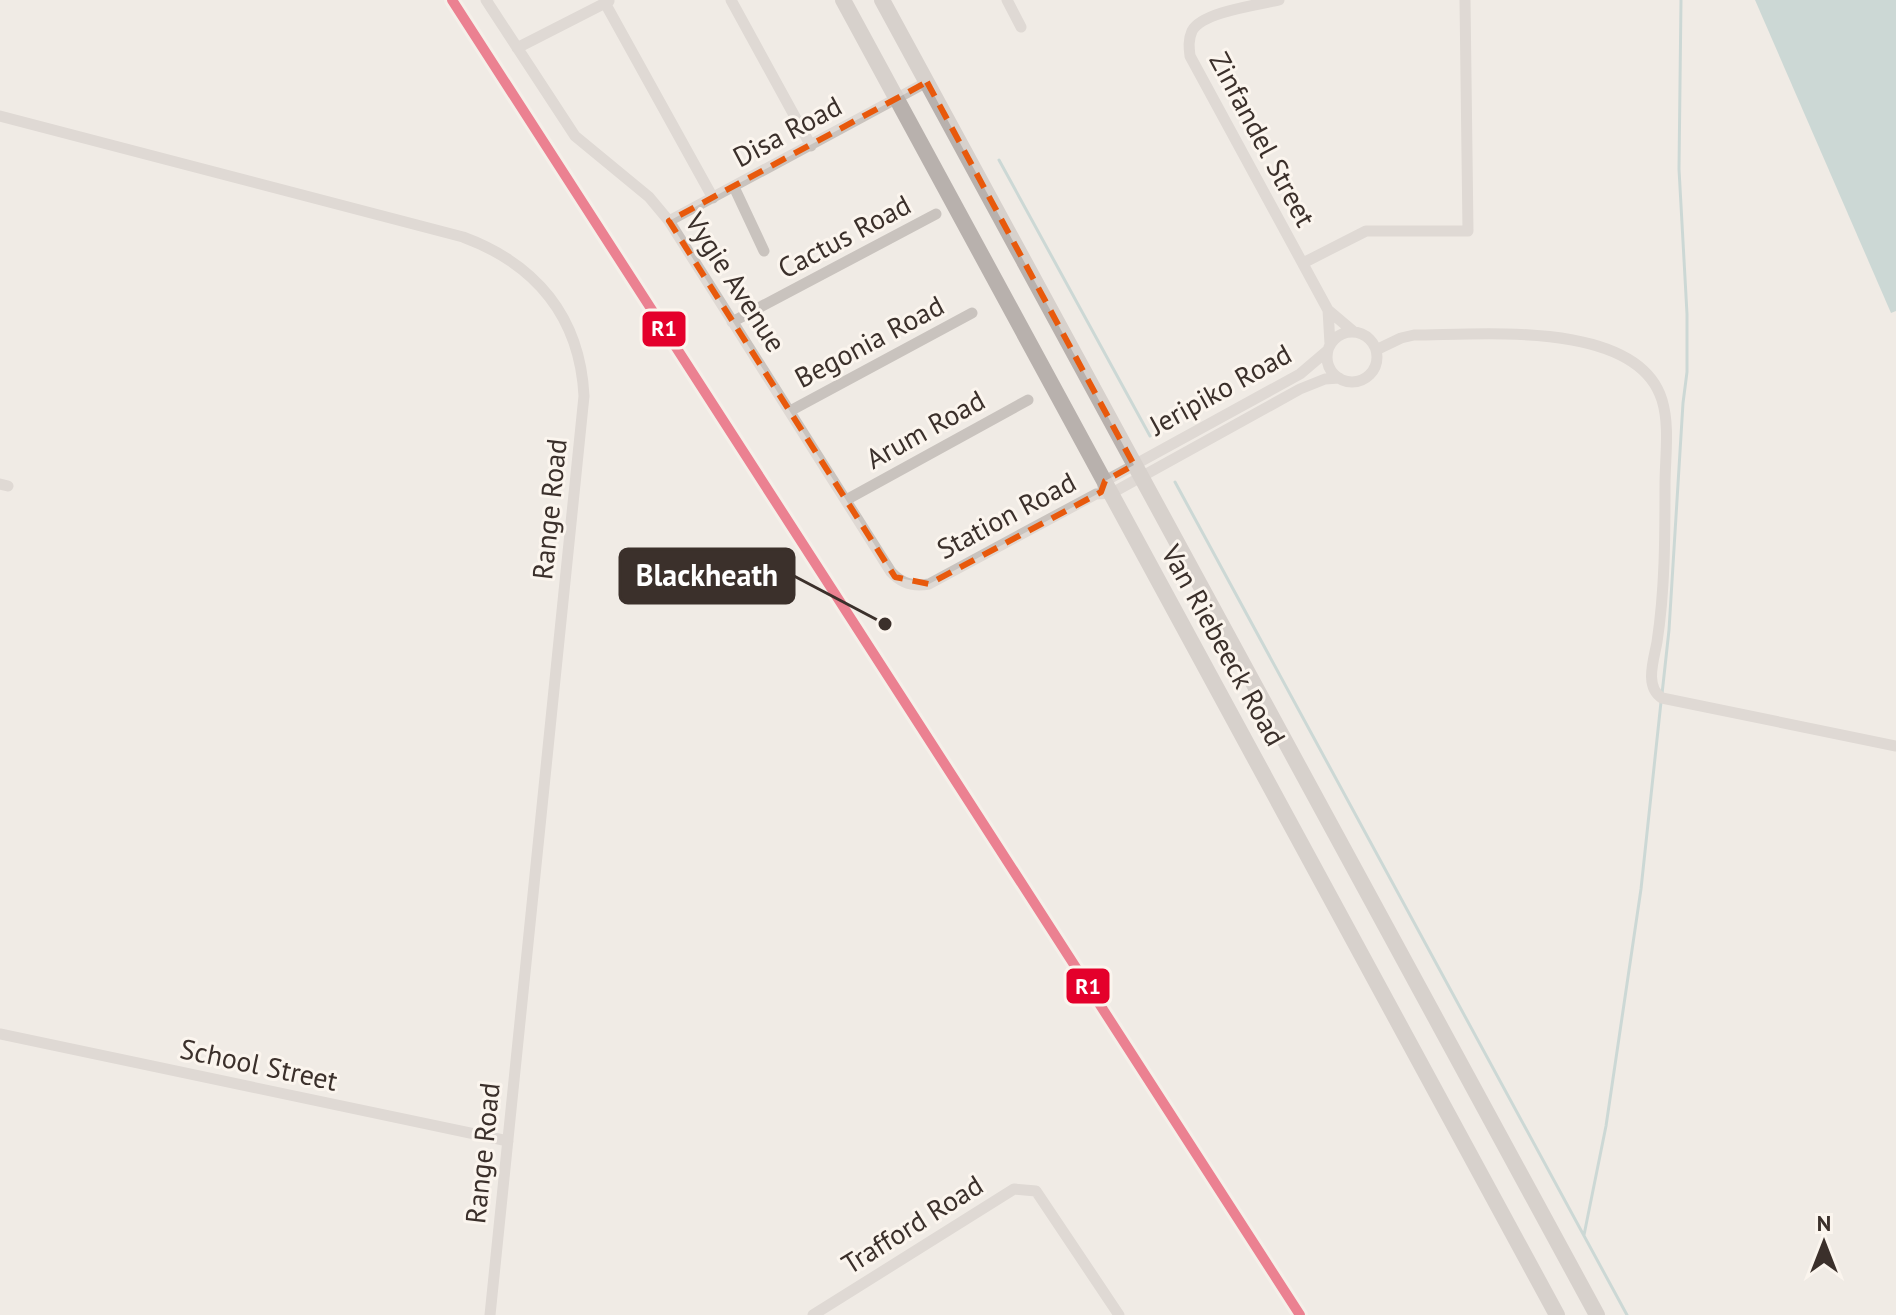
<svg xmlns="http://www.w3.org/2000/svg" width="1896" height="1315" font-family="'PT Sans',sans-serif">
<rect width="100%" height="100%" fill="#f0ebe5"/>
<path fill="#a1c2c1" d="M1755 0H1896V311L1891 313Z"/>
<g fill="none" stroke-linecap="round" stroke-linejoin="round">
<path stroke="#a1c2c1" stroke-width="3" d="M999 160 1150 436
M1175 482 1627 1315
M1662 694 1669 630 1683 403 1687 372V314L1679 169 1681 0
M1584 1235 1606 1126 1641 889 1661 702"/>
<path stroke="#c9c3be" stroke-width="11" d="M486 0 575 136 649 197 669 221 891 572C902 584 914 587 929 584L1096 494 1112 493 1300 389 1325 379 1339 378
M731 0 811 146
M1007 0 1021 27
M1279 0C1258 5 1202 12 1192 31 1188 40 1189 48 1190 56L1328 310 1354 332
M605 3 713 198
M517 48 609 1
M0 116 463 237C536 264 580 317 584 396L490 1315
M734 187 764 251
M669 221 927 82
M1303 263 1366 231H1468L1465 0
M1328 310 1330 344
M732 322 936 214
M1327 357a25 25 0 1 1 50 0a25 25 0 1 1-50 0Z
M1376 350 1401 338 1414 335C1480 335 1637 319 1662 400 1670 426 1665 458 1665 485 1665 537 1665 590 1657 642 1654 659 1644 687 1662 698L1896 746
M790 411 972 313
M0 484 8 486
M1103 486 1105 481 1300 374 1327 351
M846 500 1028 400
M0 1034 508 1141
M813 1315 1014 1189 1036 1191 1119 1315"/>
<path stroke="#b8b1ad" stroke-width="16" d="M843 0 1557 1315
M882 0 1597 1315"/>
<path stroke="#b1aca8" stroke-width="3" stroke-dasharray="2 6" stroke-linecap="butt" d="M459 0 1307 1315"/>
<g stroke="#fbf5ee" stroke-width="16">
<path id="rail-1" d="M452 0 1300 1315"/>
</g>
<use href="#rail-1" stroke="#e4002b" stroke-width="10"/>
</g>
<path d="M0 0H1896V1315H0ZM927 82 1134 465 1105 481 1101 492 929 584 895 577 669 221Z" fill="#f0ebe5" fill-opacity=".55" fill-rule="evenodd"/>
<path fill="none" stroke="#e8590c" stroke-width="6" stroke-dasharray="16 10" stroke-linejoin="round" d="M927 82 1134 465 1105 481 1101 492 929 584 895 577 669 221Z"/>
<g text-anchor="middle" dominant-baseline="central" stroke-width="6" stroke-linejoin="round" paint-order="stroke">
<g font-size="28" fill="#3b302b" stroke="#fbf5ee">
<text transform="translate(787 131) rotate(-28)">Disa Road</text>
<text transform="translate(1263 139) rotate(62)">Zinfandel Street</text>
<text transform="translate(844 236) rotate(-28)">Cactus Road</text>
<text transform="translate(736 282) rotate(57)">Vygie Avenue</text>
<text transform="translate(869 341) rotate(-28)">Begonia Road</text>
<text transform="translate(1220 389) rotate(-29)">Jeripiko Road</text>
<text transform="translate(925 429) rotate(-29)">Arum Road</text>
<text transform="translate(549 509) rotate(-84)">Range Road</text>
<text transform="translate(1006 515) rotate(-28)">Station Road</text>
<text transform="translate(1224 645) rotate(61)">Van Riebeeck Road</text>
<text transform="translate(259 1064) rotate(12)">School Street</text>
<text transform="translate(482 1153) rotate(-84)">Range Road</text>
<text transform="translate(912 1224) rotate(-32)">Trafford Road</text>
</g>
</g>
<path fill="none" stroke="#3b302b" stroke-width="3" d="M885 624L794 576"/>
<circle fill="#3b302b" stroke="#fbf5ee" stroke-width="3" cx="885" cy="624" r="8"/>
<rect fill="#3b302b" stroke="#3b302b" stroke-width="3" x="620" y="549" width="174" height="54" rx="8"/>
<g font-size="30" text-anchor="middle" font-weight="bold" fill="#fff">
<text x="707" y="586">Blackheath</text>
</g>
<g stroke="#fbf5ee" stroke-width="3">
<rect x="641" y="310" width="46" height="38" rx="8" fill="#e4002b"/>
<rect x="1065" y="967" width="46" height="38" rx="8" fill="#e4002b"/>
</g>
<g font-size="22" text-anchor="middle" font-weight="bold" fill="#fff">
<text x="664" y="336">R1</text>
<text x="1088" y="994">R1</text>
</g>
<g transform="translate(1824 1243)" stroke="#fbf5ee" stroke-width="6" paint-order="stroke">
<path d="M0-6L14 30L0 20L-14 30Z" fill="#3b302b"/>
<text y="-12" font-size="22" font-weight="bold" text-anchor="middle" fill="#3b302b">N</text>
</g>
</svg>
